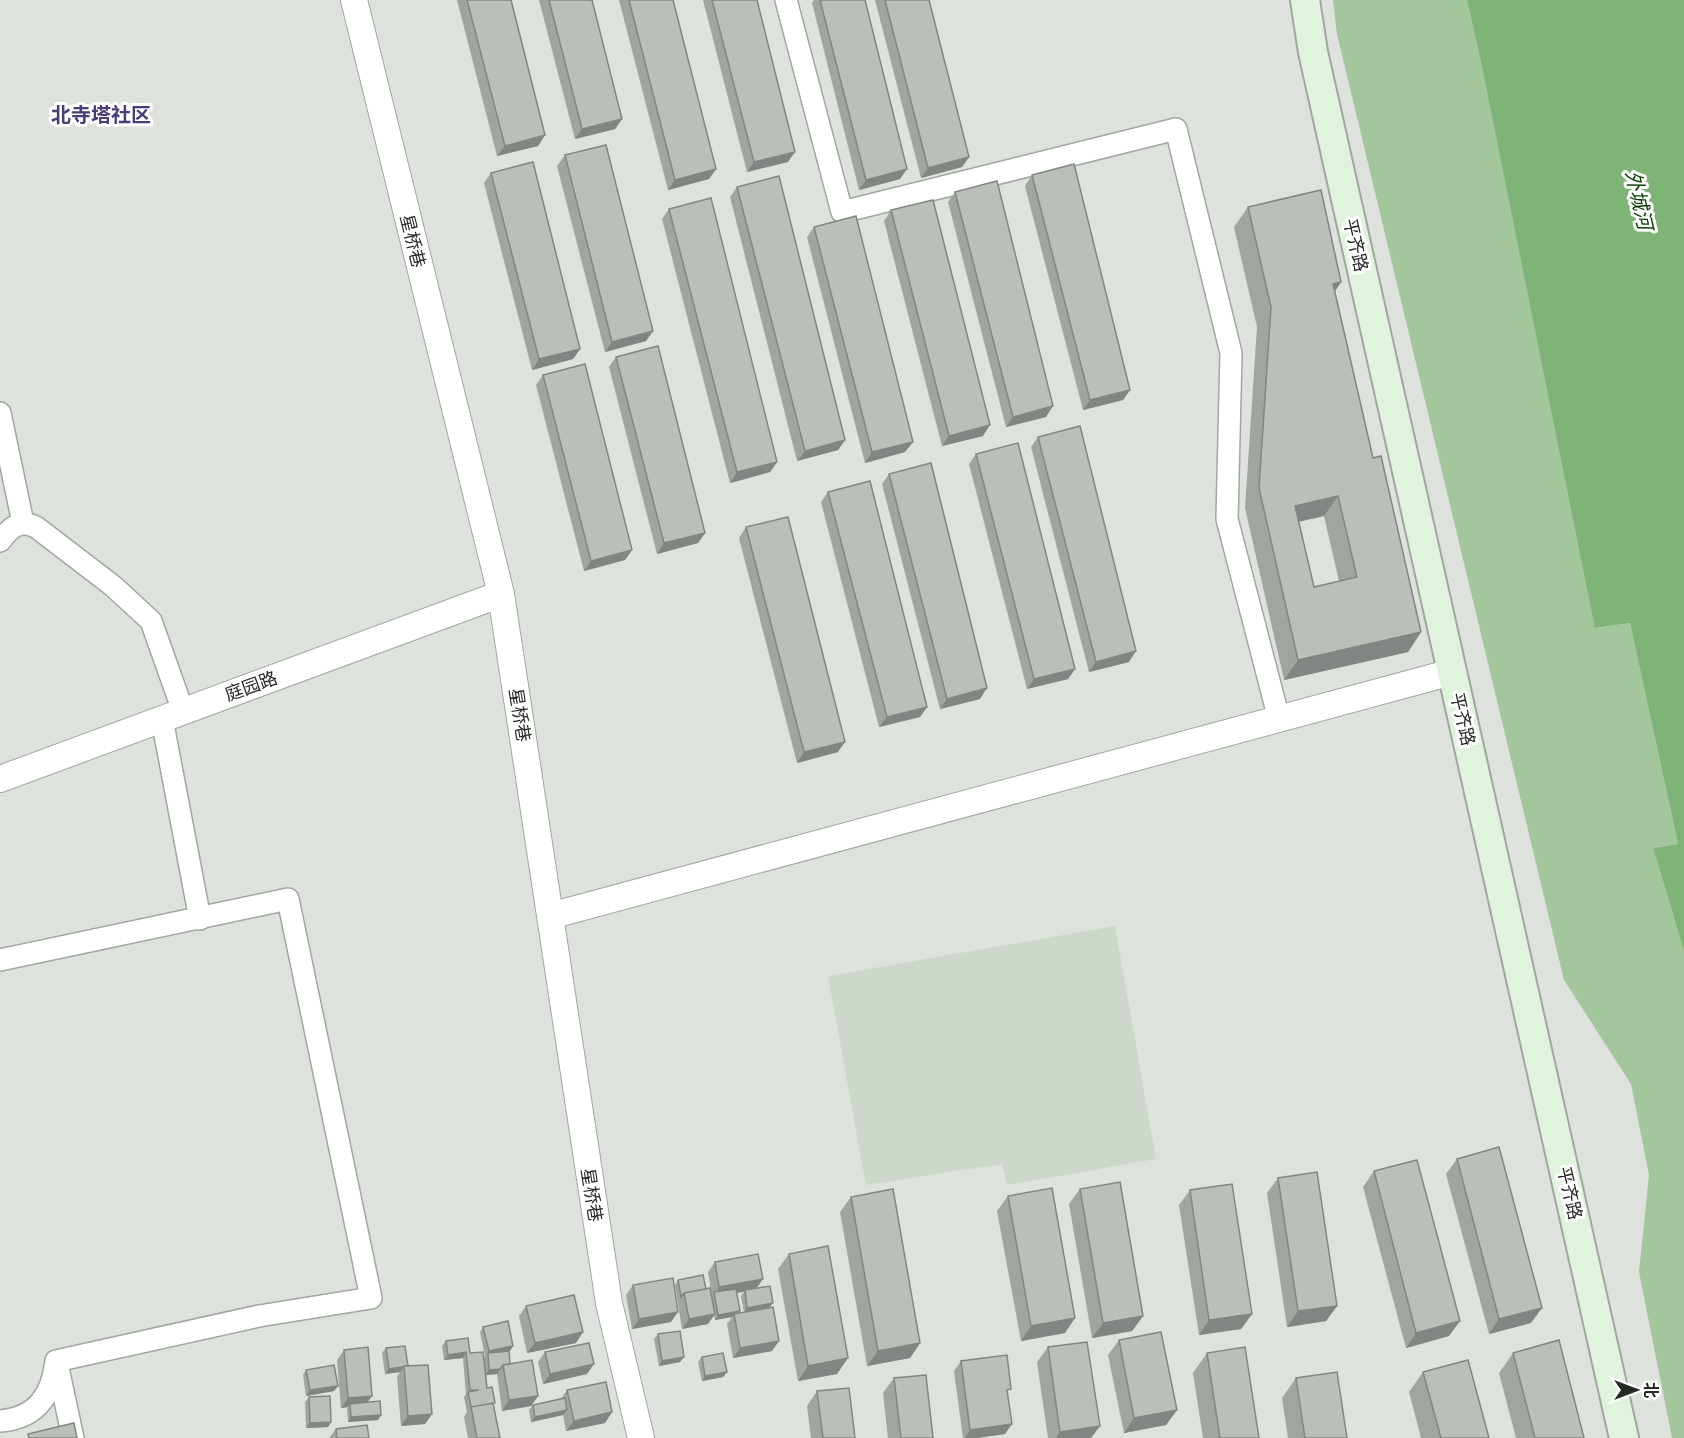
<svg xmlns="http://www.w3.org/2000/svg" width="1684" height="1438" font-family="'PT Sans Narrow','Noto Sans SC',sans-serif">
<rect width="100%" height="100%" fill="#dde3dc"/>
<path fill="#cdd7cc" d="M1115 926 1156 1159 1007 1185 1002 1164 866 1185 828 976Z"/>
<path fill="#a3c69d" d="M1333 0H1467L1481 62 1596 628 1630 623 1678 844 1653 848 1684 951V1438H1672L1639 1272 1649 1175 1631 1084 1564 980 1337 34Z"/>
<path fill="#7eb476" d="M1467 0H1684V951L1653 848 1678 844 1630 623 1595 628 1481 62Z"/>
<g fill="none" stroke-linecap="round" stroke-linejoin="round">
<g stroke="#a1a7a0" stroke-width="24">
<path id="minor" d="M786 0 842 212 1176 129 1231 353 1227 519 1279 719
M0 413 23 523
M0 541C10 528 19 519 36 527L113 586 151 621 183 711
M162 719 200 919
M0 960 288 899 371 1298 259 1316 56 1361
M58 1368 73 1438
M0 1421C37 1418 52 1395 56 1361"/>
</g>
<g stroke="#a1a7a0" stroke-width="28">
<path id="tertiary" d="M354 0 501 594 609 1303 641 1438
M0 779 501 594
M550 916 1452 672"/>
</g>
<g stroke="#a1a7a0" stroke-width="32">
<path id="secondary" d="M1305 0 1313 52 1624 1438"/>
</g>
<use href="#minor" stroke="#fff" stroke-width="21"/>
<use href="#tertiary" stroke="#fff" stroke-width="26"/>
<use href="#secondary" stroke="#e0f3dd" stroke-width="28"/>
</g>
<path fill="#a0a59f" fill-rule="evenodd" d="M457 0H511L545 135 538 146 497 156Z
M539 0H592L622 119 615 129 575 139Z
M619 0H673L716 169 709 179 668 190Z
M703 0H757L788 162 747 172Z
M814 0H865L900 179 859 190 812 3Z
M875 0H929L969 157 962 167 921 178Z
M565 155 653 331 646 341 605 352 557 166Z
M491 173 580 349 573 359 532 370 484 183Z
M1032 175 1130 390 1123 400 1083 410 1025 186Z
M737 187 845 440 838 450 797 461 730 197Z
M955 192 1046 417 1006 427 948 202Z
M1248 207 1341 282 1335 291 1373 458 1421 632 1408 652 1284 680 1245 508 1257 327 1234 227ZM1324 516 1339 581 1314 587 1299 521Z
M669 209 777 462 770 472 730 483 662 219Z
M891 210 983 436 942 446 884 221Z
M814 227 905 452 865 463 807 237Z
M616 357 705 533 698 543 657 554 609 367Z
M543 375 632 550 625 560 584 571 536 385Z
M1038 437 1129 662 1089 672 1031 447Z
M976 454 1075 669 1068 679 1027 689 969 464Z
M889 474 980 699 940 709 882 484Z
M828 492 927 707 920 717 879 727 821 502Z
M746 527 838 752 797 763 739 538Z
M1457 1159 1531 1323 1489 1334 1446 1174Z
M1374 1171 1449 1336 1406 1348 1363 1187Z
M1278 1178 1337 1306 1326 1321 1287 1327 1267 1193Z
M1080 1189 1143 1316 1132 1331 1092 1338 1069 1204Z
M1190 1190 1252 1314 1241 1329 1199 1335 1179 1205Z
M1008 1196 1065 1333 1021 1341 997 1211Z
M851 1197 920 1343 910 1358 867 1366 840 1212Z
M789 1254 837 1374 798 1381 778 1269Z
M715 1262 757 1288 769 1308 772 1351 733 1358 727 1324 732 1317 715 1320 714 1315 708 1324 682 1329 675 1285 678 1280 706 1289 712 1296 708 1272ZM744 1292 741 1296 744 1312 738 1313 740 1311 736 1293Z
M633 1285 671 1322 632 1329 626 1295Z
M526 1306 576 1343 527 1353 519 1316Z
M483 1327 510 1351H506L510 1364 538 1396 531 1406 502 1411 497 1374 486 1375 487 1388 495 1403 493 1405 499 1438H468L464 1417 467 1412 464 1397 466 1394 463 1358 444 1360 442 1346 446 1341 470 1353 484 1358 485 1356 480 1332Z
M658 1334 684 1357 680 1362 659 1366 654 1339Z
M1119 1340 1177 1410 1166 1425 1124 1433 1108 1355Z
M1048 1347 1091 1438H1048L1037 1362Z
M386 1348 408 1366 432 1414 425 1424 401 1426 397 1377 400 1372 385 1374 382 1353Z
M344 1350 367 1402 381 1415 378 1420 348 1422 347 1409 348 1407 341 1408 337 1360Z
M545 1352 587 1374 543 1384 538 1362Z
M1207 1353 1259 1438H1203L1193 1373Z
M1513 1353 1584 1438H1516L1499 1373Z
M702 1357 727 1372 723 1377 702 1381 698 1362Z
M961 1361 1008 1394 1005 1434 977 1438H963L954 1371Z
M306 1370 338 1386 334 1391 306 1396 303 1375Z
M1423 1372 1489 1438H1421L1409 1392Z
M894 1378 933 1438H888L883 1393Z
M1296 1378 1347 1438H1288L1282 1398Z
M567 1390 612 1412 605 1423 566 1431 563 1415 531 1422 529 1410 533 1405 561 1399Z
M817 1391 855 1438H811L807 1406Z
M309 1397 331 1422 328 1427 306 1428 305 1402Z
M336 1429 369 1438H329Z"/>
<path fill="#828682" d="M622 119 615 129 575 139 582 129Z
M545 135 538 146 497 156 505 146Z
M795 152 788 162 747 172 754 162Z
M969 157 962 167 921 178 928 168Z
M716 169 709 179 668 190 675 180Z
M907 169 900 179 859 190 866 180Z
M1341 282 1328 302 1333 284Z
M653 331 646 341 605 352 612 342Z
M580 349 573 359 532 370 539 359Z
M1130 390 1123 400 1083 410 1090 400Z
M1053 406 1046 417 1006 427 1013 417Z
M990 425 983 436 942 446 949 436Z
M845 440 838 450 797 461 805 451Z
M913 442 905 452 865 463 872 452Z
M777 462 770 472 730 483 737 472Z
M1338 496 1324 516 1281 526 1295 506Z
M705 533 698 543 657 554 664 543Z
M632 550 625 560 584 571 591 561Z
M1421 632 1408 652 1284 680 1298 660Z
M1136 651 1129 662 1089 672 1096 662Z
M1075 669 1068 679 1027 689 1034 679Z
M987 688 980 699 940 709 947 699Z
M927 707 920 717 879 727 887 717Z
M845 742 838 752 797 763 804 752Z
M763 1279 756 1289 715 1297V1294L719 1287Z
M773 1303 769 1308 744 1313 747 1308Z
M1337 1306 1326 1321 1287 1327 1298 1311Z
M1542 1308 1531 1323 1489 1334 1499 1319Z
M740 1311 736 1316 734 1314 732 1317 715 1320 718 1315Z
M678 1312 671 1322 632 1329 639 1319Z
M715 1314 708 1324 682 1329 689 1319Z
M1252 1314 1241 1329 1199 1335 1209 1320Z
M1143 1316 1132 1331 1092 1338 1103 1323Z
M1075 1318 1065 1333 1021 1341 1031 1326Z
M1460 1321 1449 1336 1406 1348 1416 1333Z
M583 1332 576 1343 527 1353 535 1343Z
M779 1341 772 1351 733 1358 740 1348Z
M920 1343 910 1358 867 1366 878 1351Z
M513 1346 510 1351 488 1355V1353L489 1351Z
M466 1352 463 1358 444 1360 448 1355Z
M684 1357 680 1362 659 1366 662 1361Z
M848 1358 837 1374 798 1381 808 1366Z
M594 1364 587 1374 543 1384 550 1374Z
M404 1367 400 1372 385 1374 389 1369Z
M500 1369 497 1374 485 1375 489 1370Z
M727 1372 723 1377 702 1381 705 1376Z
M338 1386 334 1391 306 1396 310 1390Z
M372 1396 365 1406 350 1404 348 1407 341 1408 348 1398Z
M538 1396 531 1406 502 1411 509 1400Z
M567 1410 563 1415 531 1422 535 1417Z
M1177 1410 1166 1425 1124 1433 1134 1418Z
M612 1412 605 1423 566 1431 574 1421Z
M432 1414 425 1424 401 1426 408 1416Z
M381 1415 378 1420 348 1422 351 1417Z
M331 1422 328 1427 306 1428 310 1423Z
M1012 1424 1005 1434 977 1438H965L970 1430Z
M1100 1426 1091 1438H1056L1060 1432Z"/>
<path fill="#bac0b9" stroke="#828682" stroke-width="1.5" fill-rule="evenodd" d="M467 0H511L545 135 505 146Z
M549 0H592L622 119 582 129Z
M629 0H673L716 169 675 180Z
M712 0H757L795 152 754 162Z
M820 0H865L907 169 866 180Z
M885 0H929L969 157 928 168Z
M606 145 653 331 612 342 565 155Z
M533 162 580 349 539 359 491 173Z
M1074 164 1130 390 1090 400 1032 175Z
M779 176 845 440 805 451 737 187Z
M997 181 1053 406 1013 417 955 192Z
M1321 190 1341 282 1333 284 1373 458 1381 456 1421 632 1298 660 1259 488 1271 307 1248 207ZM1338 496 1357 577 1314 587 1295 506Z
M711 198 777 462 737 472 669 209Z
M933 200 990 425 949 436 891 210Z
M856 216 913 442 872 452 814 227Z
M658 346 705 533 664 543 616 357Z
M585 364 632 550 591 561 543 375Z
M1080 426 1136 651 1096 662 1038 437Z
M1018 443 1075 669 1034 679 976 454Z
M931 463 987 688 947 699 889 474Z
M870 481 927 707 887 717 828 492Z
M788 517 845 742 804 752 746 527Z
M1499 1147 1542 1308 1499 1319 1457 1159Z
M1417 1160 1460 1321 1416 1333 1374 1171Z
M1317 1172 1337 1306 1298 1311 1278 1178Z
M1120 1182 1143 1316 1103 1323 1080 1189Z
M1232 1184 1252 1314 1209 1320 1190 1190Z
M1052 1188 1075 1318 1031 1326 1008 1196Z
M893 1189 920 1343 878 1351 851 1197Z
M828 1246 848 1358 808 1366 789 1254Z
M758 1254 763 1279 719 1287 715 1262Z
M703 1275 706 1289 684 1293 681 1297 678 1280Z
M673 1278 678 1312 639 1319 633 1285Z
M770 1286 773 1303 747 1308 745 1290Z
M710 1288 715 1314 689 1319 684 1293Z
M736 1289 740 1311 718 1315 714 1292Z
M574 1295 583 1332 535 1343 526 1306Z
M773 1307 779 1341 740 1348 734 1314Z
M508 1321 513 1346 489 1351 483 1327Z
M680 1331 684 1357 662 1361 658 1334Z
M1161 1332 1177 1410 1134 1418 1119 1340Z
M468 1338 470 1353 483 1352 487 1388 492 1387 495 1403 471 1407 468 1392 479 1390H470L466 1352 448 1355 446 1341Z
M1559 1340 1584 1438H1535L1513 1353Z
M1087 1342 1100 1426 1060 1432 1048 1347Z
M589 1343 594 1364 550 1374 545 1352Z
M405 1346 408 1366 389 1369 386 1348Z
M368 1347 372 1396 348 1398 344 1350Z
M1245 1347 1259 1438H1220L1207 1353Z
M509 1351 510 1364 503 1365 500 1369 489 1370 488 1353Z
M723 1353 727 1372 705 1376 702 1357Z
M1007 1355 1011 1389 1007 1390 1012 1424 970 1430 961 1361Z
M532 1360 538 1396 509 1400 503 1365Z
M1468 1360 1489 1438H1441L1423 1372Z
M334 1365 338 1386 310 1390 306 1370Z
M428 1365 432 1414 408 1416 404 1366Z
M1337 1372 1347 1438H1305L1296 1378Z
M926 1375 933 1438H901L894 1378Z
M606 1382 612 1412 574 1421 567 1390Z
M849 1388 855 1438H823L817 1391Z
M330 1396 331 1422 310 1423 309 1397Z
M565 1398 567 1410 535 1417 533 1405Z
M380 1401 381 1415 351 1417 350 1404Z
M493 1403 500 1438H477L471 1407Z
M74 1423 77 1438H29L28 1434Z
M367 1425 369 1438H337L336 1429Z"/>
<g text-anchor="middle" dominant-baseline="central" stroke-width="6" stroke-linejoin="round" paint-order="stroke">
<g font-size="18" fill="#252825" stroke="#fff">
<text transform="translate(413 241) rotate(76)">星桥巷</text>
<text transform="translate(1356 245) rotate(77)">平齐路</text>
<text transform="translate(251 686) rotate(-20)">庭园路</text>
<text transform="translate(520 715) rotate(81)">星桥巷</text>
<text transform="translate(1463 719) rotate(77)">平齐路</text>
<text transform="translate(1570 1193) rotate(77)">平齐路</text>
<text transform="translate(592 1195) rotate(81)">星桥巷</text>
</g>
<g font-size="20" font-weight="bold" fill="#493c79" stroke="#fff">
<text x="101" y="115">北寺塔社区</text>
</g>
<g font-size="20" font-style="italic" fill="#053f00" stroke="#fff">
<text transform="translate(1639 200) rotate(77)">外城河</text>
</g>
</g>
<g transform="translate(1636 1390) rotate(90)" stroke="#ffffff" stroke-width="4.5" paint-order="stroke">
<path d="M0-4.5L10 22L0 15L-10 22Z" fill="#252825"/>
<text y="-9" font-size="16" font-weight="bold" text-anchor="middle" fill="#252825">北</text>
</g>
</svg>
